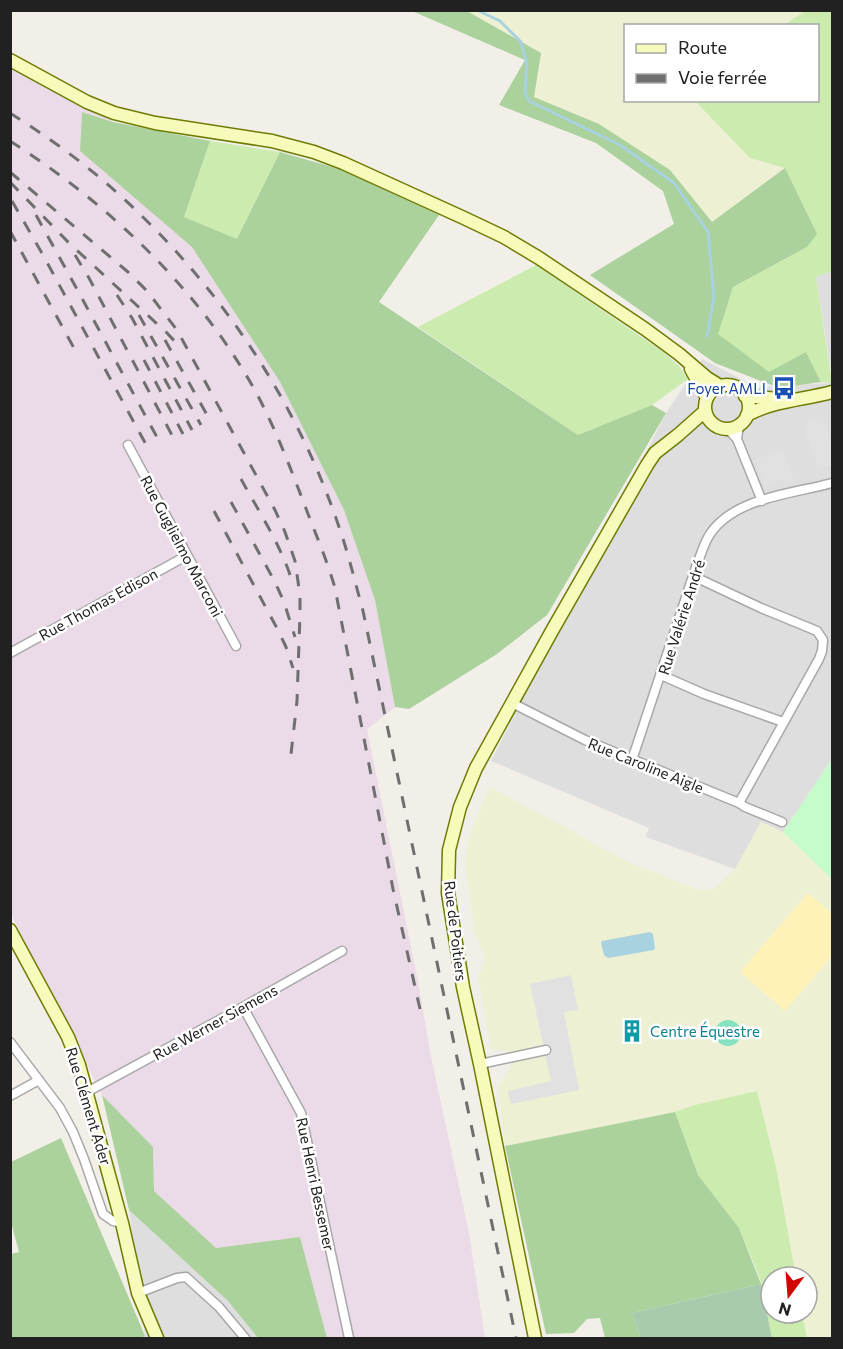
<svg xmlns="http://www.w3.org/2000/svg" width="843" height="1349" font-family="Commissioner,sans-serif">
<rect width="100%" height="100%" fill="#f2eee8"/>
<path fill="#dfdede" d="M832 271V378L816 277Z
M702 359 757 387 832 383V759L783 832 761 822 735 869 646 837 649 828 491 761 666 413Z
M129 1210 228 1301 258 1338H139L145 1335Z"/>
<path fill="#ebdae7" d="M10 57 113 122 82 112 80 151 192 247 280 382 344 510 375 600 395 707 367 729 419 987 431 1057 469 1233 485 1338H327L300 1237 216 1248 154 1191 153 1147 102 1095 11 914Z"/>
<path fill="#edf0d3" d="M467 11H805L784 25 626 26V100L695 101 750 158 785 168 712 222 670 170 599 124 534 97 541 53Z
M490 787 631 863 696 889H714L735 869 761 822 783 832 832 879V1338H807L802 1313H807V1277H796L776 1167 691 1106 675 1112 505 1146 498 1087 511 1066 505 1050 492 1051 478 978 484 963V955L473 930V918L465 864 469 836Z"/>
<path fill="#cbecae" d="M805 11H832V271L816 277 832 383 821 382 806 352 769 373 717 334 733 287 807 247 785 168 750 158 695 101 818 100V26L784 25Z
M210 141 280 152 237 239 184 217Z
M538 264 546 272 662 351 679 366 688 379 652 405 578 435 418 327Z
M757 1091 776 1167 796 1277H771V1313H802L807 1338H772L760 1278 739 1228 698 1175 675 1112 691 1106Z"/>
<path fill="#abd19c" d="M412 11H467L541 53 534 97 599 124 670 170 712 222 785 168 817 234 807 247 733 287 718 334 769 372 806 352 821 382 779 388 715 363 590 275 674 224 663 191 596 143 499 105 525 60Z
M82 112 113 122 210 141 184 217 237 239 280 152 339 169 439 215 379 302 578 435 652 405 666 413 547 615 497 654 409 709 395 707 375 600 344 510 280 382 192 247 80 151Z
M102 1095 153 1147 154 1191 216 1248 300 1237 327 1338H258L228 1301 129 1210Z
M675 1112 698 1175 739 1228 761 1284 632 1313 641 1338H605L600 1318 587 1319 574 1333 546 1334 505 1146Z
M61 1138 145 1336 139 1338H11V1254L19 1252 11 1222V1162Z"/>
<path fill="#fff2b8" d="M808 893 832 914V956L785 1011 740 972Z"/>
<path fill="#a8cbae" d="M761 1284 772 1338H641L632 1313Z"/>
<path fill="#c6fbcb" d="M832 759V879L783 832Z"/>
<path fill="#85e1c0" d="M715 1033a13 13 0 1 1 26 0a13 13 0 1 1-26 0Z"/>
<path fill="#e1e1e1" d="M815 418 824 422 832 443V466L818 467 804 430 808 421Z
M783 449 795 482 787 484 781 479 764 485 755 460Z
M571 975 578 1010 564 1012 579 1090 511 1104 508 1091 551 1081 530 984Z"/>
<path fill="#a8d2df" d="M650 932 653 934 655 948 654 950 608 958 604 955 601 943 602 941Z"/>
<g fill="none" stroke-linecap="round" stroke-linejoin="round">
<path stroke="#a8d2df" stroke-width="3" d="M477 10 500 21 521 42 527 65 525 92 529 101 620 145 674 183 708 232 714 297 707 336"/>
<g stroke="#a8a8a8" stroke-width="11">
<path id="street" d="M728 429 737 439 762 501
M737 439 739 425
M128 445 236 646
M693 576 761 608 817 631 823 640 822 651 819 659 739 803
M10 653 186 556
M661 675 704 694 783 722
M512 703 585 740 739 803 745 807 782 822
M632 760 697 564C701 555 704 543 710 534 735 497 793 494 832 483
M243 1007 301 1113 349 1338
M10 1042 60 1108 73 1132 84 1159 103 1214 113 1221 122 1223
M480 1064 546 1050
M87 1092 243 1007 342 951
M10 1096 39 1080
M138 1293 177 1278 186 1277 219 1307 245 1338"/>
</g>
<g stroke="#6d7d03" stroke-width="15">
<path id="secondary" d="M10 60 87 102 114 113 155 123 272 141 314 152 343 163 464 218 504 237 539 258 645 329 679 354 707 378 720 386
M691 369 707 398
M705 407a22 22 0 1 1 44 0a22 22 0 1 1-44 0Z
M745 396 779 399
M747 415C775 400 803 400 832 392
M10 930 68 1037 79 1065 122 1223 138 1293 157 1338
M535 1338 480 1064 463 987 448 893 449 850 460 807 476 768 553 629 647 465 655 453 678 435 705 411"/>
</g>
<use href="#street" stroke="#fff" stroke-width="8"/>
<use href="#secondary" stroke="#f6fbbc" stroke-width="12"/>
<path stroke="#6f6f6f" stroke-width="3" stroke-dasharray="12 12" stroke-linecap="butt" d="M10 113C43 134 76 157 106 183 211 274 293 392 338 524 348 552 355 582 363 611L516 1338
M10 141C101 199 186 277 243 370 268 410 285 454 302 498 313 528 326 557 335 588L393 889 420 1009
M10 172 128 272 147 291 177 330 275 510 285 532 295 561 300 595V614L297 701 290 763
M10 182 69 243 167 333 182 349
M12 201 43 255 149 450
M36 215 78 291 159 441
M10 231 75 350
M75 255 89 278 174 439
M117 295 132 318 192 430
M139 315 201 425
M165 340 211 422
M144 360 183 434
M241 479C259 512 281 545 292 581
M231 502 275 582 284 602 295 637
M214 511 279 632 286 647 293 668"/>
</g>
<defs>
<g id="bus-bare" transform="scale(1.8)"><path d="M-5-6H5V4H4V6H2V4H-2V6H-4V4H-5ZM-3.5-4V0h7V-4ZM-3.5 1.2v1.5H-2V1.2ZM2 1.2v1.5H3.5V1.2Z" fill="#1a4fb4" stroke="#fff" stroke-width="2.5" paint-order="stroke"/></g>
<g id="building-bare" transform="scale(1.8)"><path d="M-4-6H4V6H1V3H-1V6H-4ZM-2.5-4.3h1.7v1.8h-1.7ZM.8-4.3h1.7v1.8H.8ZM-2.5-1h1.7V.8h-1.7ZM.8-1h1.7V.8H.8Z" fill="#0f9aa8" stroke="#fff" stroke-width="2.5" paint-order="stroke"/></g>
</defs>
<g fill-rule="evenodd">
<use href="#bus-bare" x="784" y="388"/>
<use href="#building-bare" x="632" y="1031"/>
</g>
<g text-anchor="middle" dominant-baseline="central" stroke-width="5" stroke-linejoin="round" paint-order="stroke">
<g font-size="15" fill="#164399" stroke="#fff" text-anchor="end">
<text x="766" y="388">Foyer AMLI</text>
</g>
<g font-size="15" fill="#212121" stroke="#fff">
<text transform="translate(182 546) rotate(62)">Rue Guglielmo Marconi</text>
<text transform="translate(98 604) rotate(-29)">Rue Thomas Edison</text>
<text transform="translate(681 617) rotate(-72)">Rue Valérie André</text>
<text transform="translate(646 765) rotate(22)">Rue Caroline Aigle</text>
<text transform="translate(456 931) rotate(83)">Rue de Poitiers</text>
<text transform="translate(215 1022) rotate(-29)">Rue Werner Siemens</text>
<text transform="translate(89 1106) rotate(73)">Rue Clément Ader</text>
<text transform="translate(316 1184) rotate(78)">Rue Henri Bessemer</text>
</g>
<g font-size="15" fill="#0d838f" stroke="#fff" text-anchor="start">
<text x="650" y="1031">Centre Équestre</text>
</g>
</g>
<rect width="843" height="1349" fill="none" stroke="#212121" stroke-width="24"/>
<rect x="624" y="24" width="195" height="78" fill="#ffffff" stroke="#a6a6a6" stroke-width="1.5"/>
<rect x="636" y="44" width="30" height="9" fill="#f6fbbc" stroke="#a6a6a6" stroke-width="1.5"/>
<text x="678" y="54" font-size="18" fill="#212121">Route</text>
<rect x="636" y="74" width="30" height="9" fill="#6f6f6f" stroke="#a6a6a6" stroke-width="1.5"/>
<text x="678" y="84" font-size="18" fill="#212121">Voie ferrée</text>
<g transform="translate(789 1295) rotate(196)"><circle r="28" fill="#ffffff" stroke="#a6a6a6" stroke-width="1.5"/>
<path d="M0-4.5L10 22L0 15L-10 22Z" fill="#d20500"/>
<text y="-9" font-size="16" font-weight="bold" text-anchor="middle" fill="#212121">N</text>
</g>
</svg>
